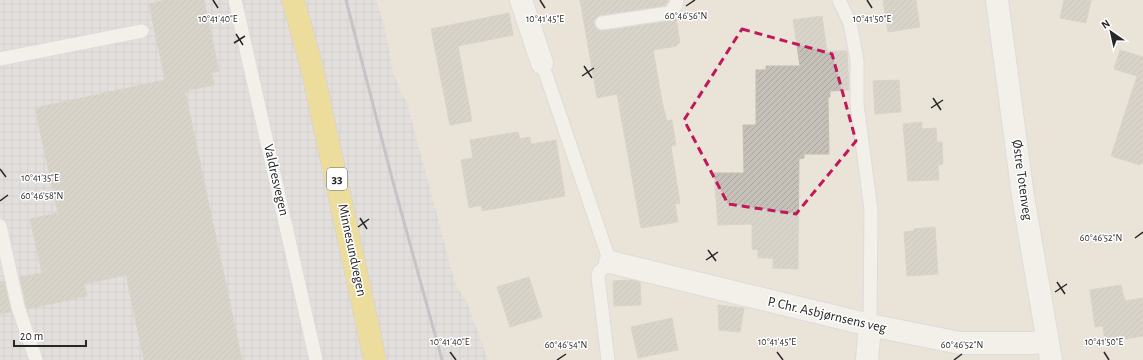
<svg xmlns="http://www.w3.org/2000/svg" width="1143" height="360" font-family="'Alegreya Sans',sans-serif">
<defs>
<pattern id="industrial-grid" width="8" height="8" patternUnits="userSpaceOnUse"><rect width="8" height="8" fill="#dcd9e2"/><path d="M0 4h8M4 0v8" fill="none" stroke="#bdbac2"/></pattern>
<pattern id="building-hatch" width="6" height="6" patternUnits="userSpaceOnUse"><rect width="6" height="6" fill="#c5c0b8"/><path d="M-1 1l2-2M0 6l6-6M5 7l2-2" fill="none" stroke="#a9a59e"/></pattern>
</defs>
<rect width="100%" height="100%" fill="#eae3d8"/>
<path fill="url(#industrial-grid)" d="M0 0H376L385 28 393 72 401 93 407 103 455 283 467 303 488 360H0Z"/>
<path fill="url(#building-hatch)" stroke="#c5bfb2" d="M166 0H204L219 71 212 73 214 85 185 91 242 360H144L126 275 84 284 87 296 27 309 20 277 42 273 30 219 58 213 35 108 165 80 149 4Z
M580 0H669L665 6 600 15 595 20 594 24 596 28 603 31 670 21 676 18 680 43H677V46L653 50 663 106 667 121 672 120 676 145 671 146 680 203 675 204 678 222 641 228 617 94 597 98Z
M883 0H916L920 27 888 32Z
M1064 0H1091L1086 23 1060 18Z
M509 13 513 35 458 46 472 121 450 125 431 29Z
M822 16 827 51H847L849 90 830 91V97H828L829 154H804V158L799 159 798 269 773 268V258H758V250L752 249V224L718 225 714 173H744L743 125H756V70H766V66H800L793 20Z
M1120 50 1143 57V164L1140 163V165L1111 156 1137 76 1114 69Z
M899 80 901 112 875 114 873 81Z
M922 122V129L936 128 937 142H942L943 164 938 165 939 180 908 181 903 124Z
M518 132 520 139 530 137 531 144 556 140 565 196 482 211 481 205 469 208 461 160 473 158 470 140Z
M935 227 938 274 907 276 904 232 914 231V229Z
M529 277 542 317 510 327 497 287Z
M632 280 640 282 641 305 614 306 613 281Z
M4 281 11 312 0 314V282Z
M1121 285 1125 301 1143 298V336L1105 342 1103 326 1095 327 1090 290Z
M718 305 744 308 740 332 719 330Z
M672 318 678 350 638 358 631 327Z"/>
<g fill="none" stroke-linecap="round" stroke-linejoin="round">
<g stroke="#cdd0e1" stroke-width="15">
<path id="lane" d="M235 0 316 360
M839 0 850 23 857 60V104L871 210 870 325
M602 23 669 13 676 5 677 0
M0 59 142 31
M542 63 610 262 599 272 598 277 608 360
M0 226 18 307 36 360"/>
</g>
<g stroke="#cdd0e1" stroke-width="24">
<path id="street" d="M521 0 542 63
M997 0 1023 196 1051 360
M610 262 870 325 960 343H1032L1048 341
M867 360 870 325"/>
</g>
<g stroke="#c3c3c3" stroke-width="24">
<path id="primary" d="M293 0 312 68 375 360"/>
</g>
<use href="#lane" stroke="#fff" stroke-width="13"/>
<use href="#street" stroke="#fff" stroke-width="22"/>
<use href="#primary" stroke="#f2d555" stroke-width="22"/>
<path stroke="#9b9db2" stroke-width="3" d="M346 0 393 182 442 360"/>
</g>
<path d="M0 0H1143V360H0ZM742 29 832 54 856 141 796 214 728 204 684 120Z" fill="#eae3d8" fill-opacity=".55" fill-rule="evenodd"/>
<path fill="none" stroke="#c2185b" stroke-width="3" stroke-dasharray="8 5" stroke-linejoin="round" d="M742 29 832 54 856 141 796 214 728 204 684 120Z"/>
<path fill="none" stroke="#272727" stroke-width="1.5" d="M213 0 218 8M540 0 545 8M867 0 872 8M686 6 695 0M236 34 243 45M234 43 245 36M584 66 592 78M582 76 594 68M933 98 941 110M931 108 943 100M0 169 6 177M0 201 8 195M360 218 367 229M358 227 369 219M1135 238 1143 232M708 250 716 261M706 260 718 252M1057 282 1065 294M1055 292 1067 284M450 352 456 360M777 352 783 360M1104 352 1109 360M557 360 566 354M954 360 962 354"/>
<g text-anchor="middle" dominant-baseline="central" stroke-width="3" stroke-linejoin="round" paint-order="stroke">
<rect fill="#fff" stroke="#686868" stroke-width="1" x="327" y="168" width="20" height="22" rx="3"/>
<g font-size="13" font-weight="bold" fill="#272727">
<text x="337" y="179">33</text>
</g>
<g font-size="14" fill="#272727" stroke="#fff">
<text transform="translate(276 180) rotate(77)">Valdresvegen</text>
<text transform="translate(1022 180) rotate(82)">Østre Totenveg</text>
<text transform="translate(352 250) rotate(78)">Minnesundvegen</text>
<text transform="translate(827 315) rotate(13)">P. Chr. Asbjørnsens veg</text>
</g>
</g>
<g font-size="10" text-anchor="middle" fill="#272727" stroke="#fff" stroke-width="3" stroke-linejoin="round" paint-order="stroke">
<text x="686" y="19">60°46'56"N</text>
<text x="218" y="22">10°41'40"E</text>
<text x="545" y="22">10°41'45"E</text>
<text x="872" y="22">10°41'50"E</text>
<text x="40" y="181">10°41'35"E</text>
<text x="42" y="199">60°46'58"N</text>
<text x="1101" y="241">60°46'52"N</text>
<text x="450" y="345">10°41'40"E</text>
<text x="777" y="345">10°41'45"E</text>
<text x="1104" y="345">10°41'50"E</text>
<text x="566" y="348">60°46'54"N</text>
<text x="962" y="348">60°46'52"N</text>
</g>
<g transform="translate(1111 32) rotate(326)" stroke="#ffffff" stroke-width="3" paint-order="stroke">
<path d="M0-3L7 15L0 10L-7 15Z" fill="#272727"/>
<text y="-6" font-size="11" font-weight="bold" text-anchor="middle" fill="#272727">N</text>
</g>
<path d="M14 340v6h72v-6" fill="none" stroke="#272727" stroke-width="2"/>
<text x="20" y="340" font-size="12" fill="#272727" stroke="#ffffff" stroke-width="3" paint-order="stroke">20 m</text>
</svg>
